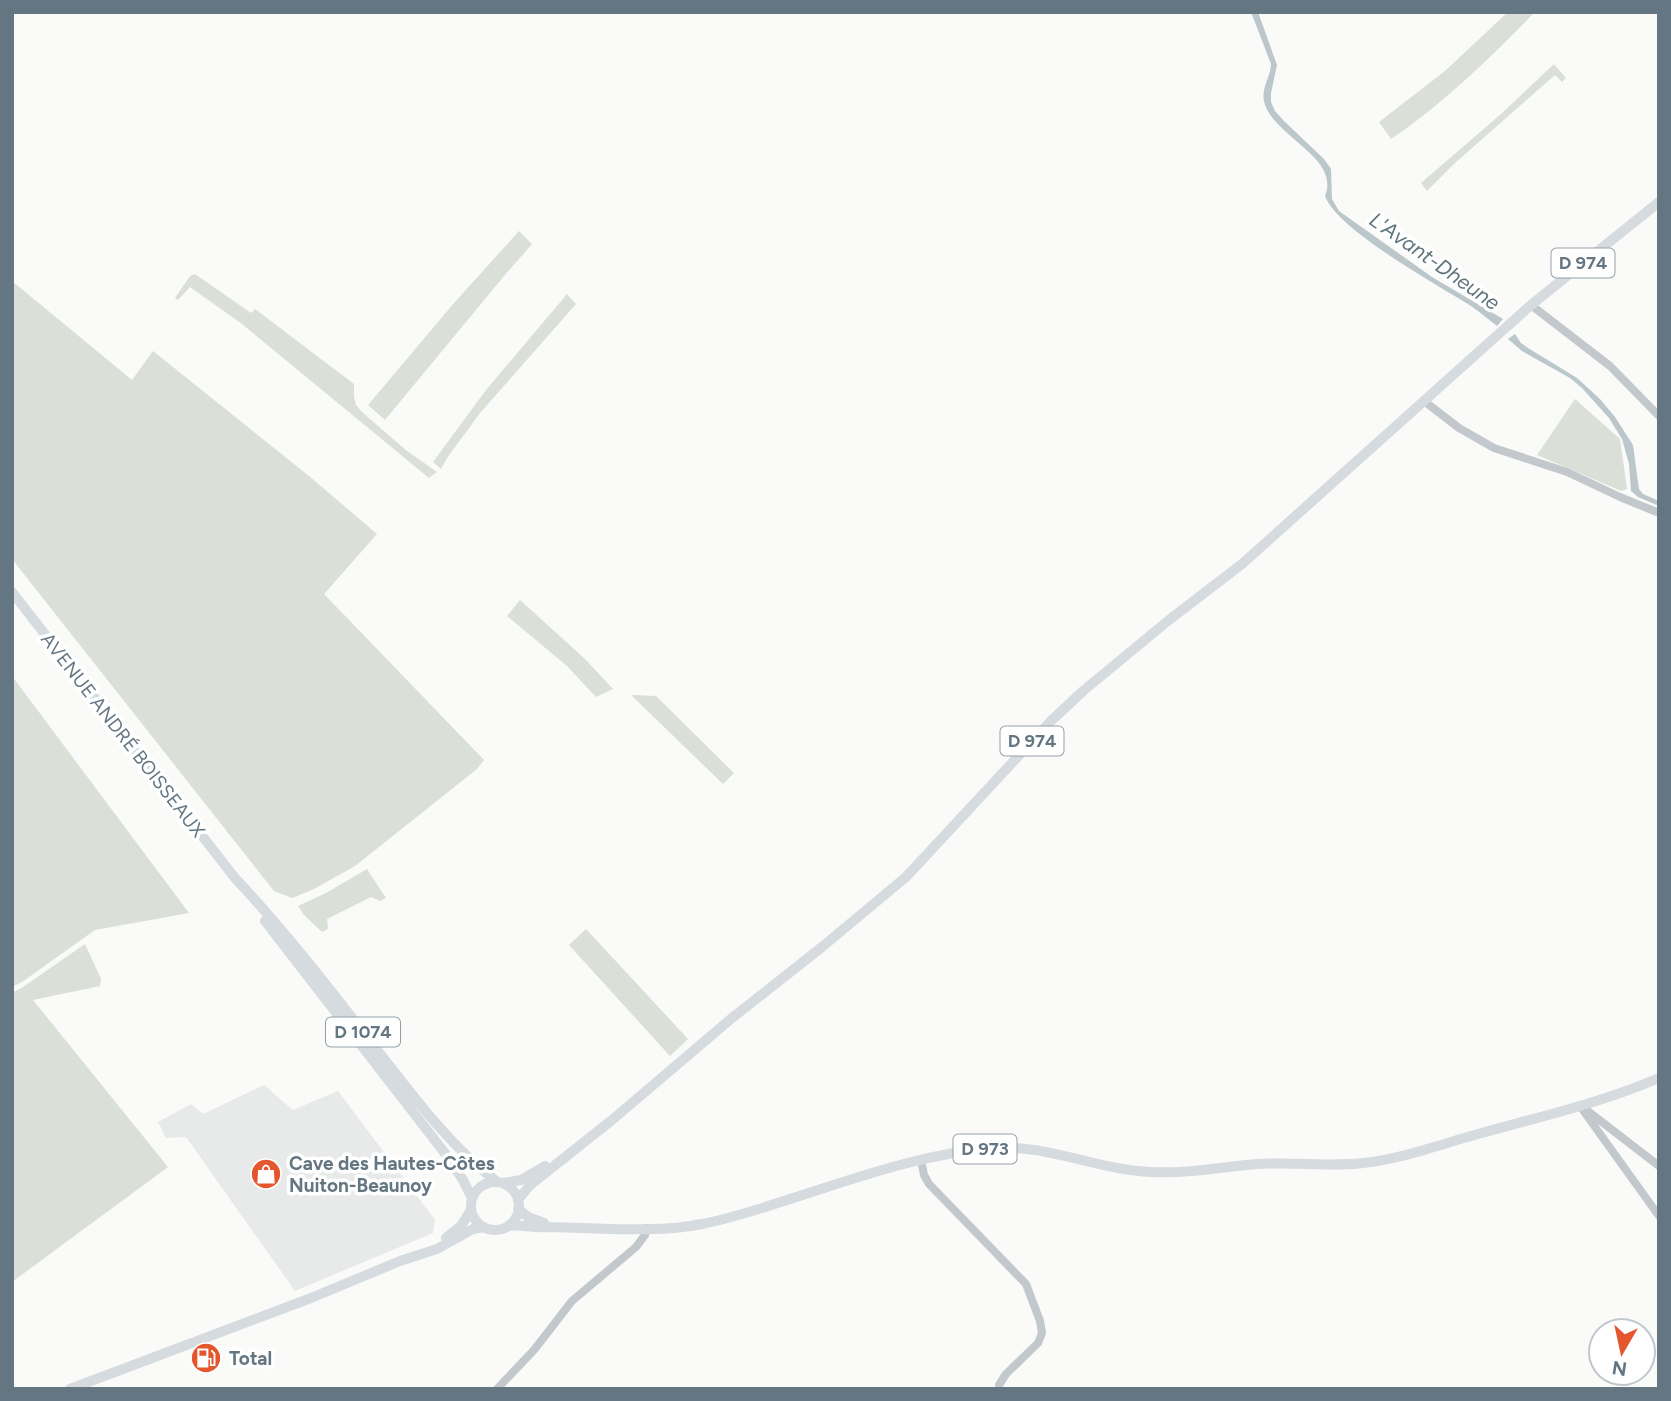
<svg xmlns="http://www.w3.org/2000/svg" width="1671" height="1401" font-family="Figtree,sans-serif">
<rect width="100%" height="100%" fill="#fafaf8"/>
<path fill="#e8e9e9" d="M264 1085 293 1110 338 1091 435 1220 433 1233 295 1291 186 1137 166 1138 158 1122 191 1104 203 1114Z"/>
<path fill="#dadfd7" d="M1508 12H1535C1490 58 1444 103 1391 139L1379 122 1445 71Z
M1554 64 1566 78 1562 82 1555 75 1455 163 1427 191 1421 183 1501 114Z
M519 231 532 244 504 276 385 420 368 405 454 303Z
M195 274 251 313 255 309 354 384V397L356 405 363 413 407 451 437 472 429 478 242 324 190 287 178 300 175 298 190 276Z
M12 281 132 380 153 351 309 476 377 534 324 594 484 760 477 769 355 866 314 889 292 898 274 891 12 559Z
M567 294 576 304 480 413 447 458 441 469 433 462 486 390Z
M1575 399 1620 439 1627 489 1621 491 1537 455Z
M520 600 584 658 613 689 596 697 567 666 507 616Z
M12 676 189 913 95 930 22 982 12 987Z
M631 695 656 696 734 773 723 784Z
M367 869 386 898 380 901 371 897 327 919 328 929 322 932 304 915 298 906 326 893Z
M586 929 688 1039 670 1056 569 945Z
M85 944 101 979 100 986 33 1000 168 1167 12 1282V993L23 987Z"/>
<path fill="#bbc7cb" d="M1251 12H1258L1277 65 1271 93V102L1275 111 1284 121 1324 159 1331 169 1332 199 1339 211 1432 277 1503 319 1497 326C1488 319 1480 312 1471 306 1438 285 1337 230 1325 196 1341 157 1271 136 1264 101 1261 88 1271 76 1271 64Z
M1515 334 1521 343 1528 348 1577 378 1600 399 1615 417 1633 445 1639 489 1643 494 1659 501V506L1638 497 1631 491 1629 464 1622 439 1609 418 1582 388 1570 378 1522 351 1508 339Z"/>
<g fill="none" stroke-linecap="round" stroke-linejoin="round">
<path stroke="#c3c8cc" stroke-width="8" d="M1531 305 1610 366 1659 416
M1424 401 1459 428 1494 448 1567 472 1620 497 1659 513
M1580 1106 1659 1216
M1589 1112 1659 1166
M921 1160 924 1175 929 1184 1026 1284 1040 1321 1042 1333 1038 1343 1006 1374 999 1385V1389
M497 1389 534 1350 572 1301 636 1247 645 1235 646 1228"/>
<path stroke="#d6dbdf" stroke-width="10" d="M12 592 235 878C286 932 332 992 378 1051 414 1097 449 1145 496 1181
M265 921 444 1152 463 1180 472 1198
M471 1206a24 24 0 1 1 48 0a24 24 0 1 1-48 0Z
M504 1183 521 1180 545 1166
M518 1200 530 1185 612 1120 732 1018 822 947 906 877 1051 721 1083 691 1169 620 1242 564 1531 305 1659 202
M518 1209 528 1217 544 1223
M508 1226C520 1224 531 1228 543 1227 594 1227 653 1234 702 1224 733 1218 763 1208 793 1198 859 1177 925 1153 994 1148 1046 1144 1098 1170 1151 1172 1186 1174 1222 1167 1257 1164 1293 1162 1328 1167 1363 1163 1402 1159 1441 1144 1478 1134 1539 1117 1601 1103 1659 1078
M446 1238 461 1226 471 1210
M70 1389 311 1298 400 1261 437 1249 473 1229 484 1227"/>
</g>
<defs>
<g id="shop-disc" transform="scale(1.575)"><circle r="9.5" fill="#e4572e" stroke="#fff"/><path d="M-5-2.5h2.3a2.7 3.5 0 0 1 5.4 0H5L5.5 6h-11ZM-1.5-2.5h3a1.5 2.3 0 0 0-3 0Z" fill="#fff"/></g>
<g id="fuel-disc" transform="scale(1.575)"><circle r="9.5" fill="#e4572e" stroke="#fff"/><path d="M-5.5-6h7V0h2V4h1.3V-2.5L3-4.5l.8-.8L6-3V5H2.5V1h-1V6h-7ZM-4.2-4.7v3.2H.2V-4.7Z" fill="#fff"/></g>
</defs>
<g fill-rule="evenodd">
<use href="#shop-disc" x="266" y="1174"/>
<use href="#fuel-disc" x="206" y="1358"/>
</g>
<g text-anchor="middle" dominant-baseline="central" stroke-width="7" stroke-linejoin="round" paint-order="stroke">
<g fill="#fff" stroke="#939fa8" stroke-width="2">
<rect x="1551.5" y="248.5" width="63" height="29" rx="5"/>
<rect x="1000.5" y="726.5" width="63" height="29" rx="5"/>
<rect x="326" y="1017.5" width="74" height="29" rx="5"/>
<rect x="953.5" y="1134.5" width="63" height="29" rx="5"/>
</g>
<g font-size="18" font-weight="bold" fill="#657683">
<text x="1583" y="263">D 974</text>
<text x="1032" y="741">D 974</text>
<text x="363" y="1032">D 1074</text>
<text x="985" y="1149">D 973</text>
</g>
<g font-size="19" fill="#657683" stroke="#fff">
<text transform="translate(123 735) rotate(52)">AVENUE ANDRÉ BOISSEAUX</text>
</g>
<g font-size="19" font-weight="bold" fill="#657683" stroke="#fff" text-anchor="start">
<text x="289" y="1163">Cave des Hautes-Côtes<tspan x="289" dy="22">Nuiton-Beaunoy</tspan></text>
<text x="229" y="1358">Total</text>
</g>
<g font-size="21" font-style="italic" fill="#60757c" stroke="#fff">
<text transform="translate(1435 261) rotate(35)">L'Avant-Dheune</text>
</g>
</g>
<rect width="1671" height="1401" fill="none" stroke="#657683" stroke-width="28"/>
<g transform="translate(1622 1352) rotate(189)"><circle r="33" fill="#ffffff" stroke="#c1c8cd" stroke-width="2"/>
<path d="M0-5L12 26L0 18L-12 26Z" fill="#e4572e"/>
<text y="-10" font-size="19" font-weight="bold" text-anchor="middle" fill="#657683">N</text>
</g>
</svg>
